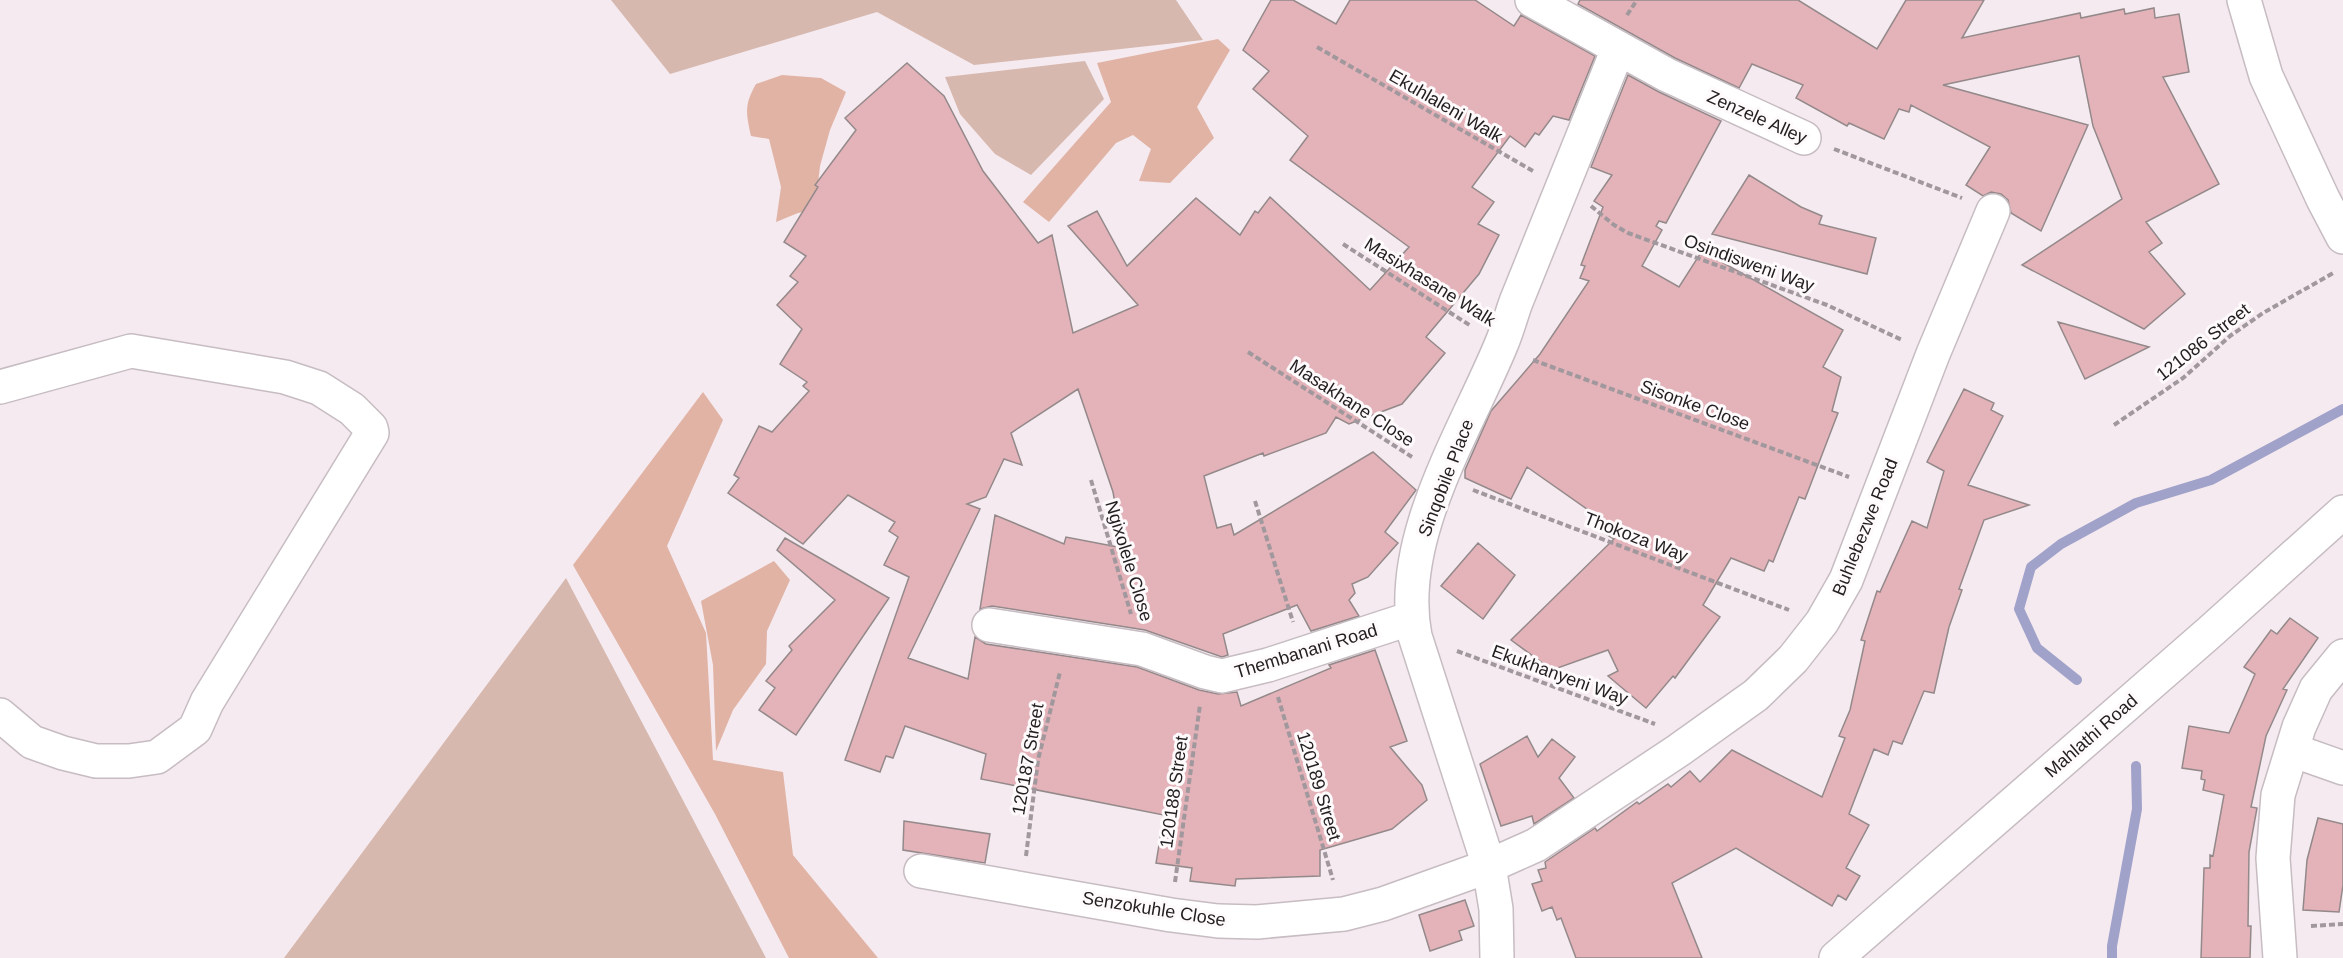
<svg xmlns="http://www.w3.org/2000/svg" width="2343" height="958" font-family="Helvetica,sans-serif">
<rect width="100%" height="100%" fill="#f5eaf0"/>
<path fill="#d6b8ae" d="M611 0H1176L1203 40 974 65 877 12 670 74Z
M1085 61 1104 99 1031 175 995 154 960 114 945 77Z
M566 578 766 958H284Z"/>
<path fill="#e0b3a5" d="M1218 39 1230 50 1197 107 1214 138 1170 183 1139 181 1151 149 1133 135 1116 143 1049 222 1023 202 1111 102 1097 63Z
M782 75 821 78 846 92 830 130 820 166 815 210 798 213 776 222 781 187 769 139 751 136C746 113 744 105 756 84Z
M703 392 723 420 667 546 706 633 713 760 783 772 793 855 878 958H789L715 814 573 565Z
M774 561 790 580 767 631 766 664 733 710 716 751 713 665 701 601Z"/>
<g fill="none" stroke-linecap="round" stroke-linejoin="round">
<path stroke="#a1a2c9" stroke-width="10" d="M2077 680 2037 648 2019 609 2031 567 2061 544 2136 503 2211 480 2343 409
M2112 958V946L2137 809 2136 766"/>
</g>
<path fill="#e3b3b9" stroke="#94898a" stroke-width="1.5" d="M1271 0H1293L1336 24 1350 0H1475L1514 26 1521 15 1595 56 1569 120 1553 116 1539 135 1535 133 1525 147 1510 136 1472 187 1494 202 1478 224 1499 235 1479 274 1426 337 1445 353 1402 404 1349 424 1336 417 1326 433 1264 456 1263 453 1204 476 1217 528 1231 524 1234 535 1373 452 1416 490 1385 532 1398 543 1368 577 1352 584 1355 593 1349 600 1359 616 1311 631 1297 605 1223 634 1228 655 1222 657 1145 630 992 606 980 609 995 515 1064 544 1066 537 1123 548 1113 492 1078 389 1011 433 1022 465 1004 459 986 497 967 504 980 509 908 658 968 679 975 637 986 644 1137 667 1199 690 1218 694 1237 692 1241 706 1331 668 1329 665 1375 650 1407 741 1390 747 1422 785 1427 800 1392 829 1320 850V876L1236 879 1235 886 1190 881 1192 868 1156 863 1164 815 981 779 986 754 905 726 893 758 886 756 880 772 845 760 909 577 884 565 898 537 889 531 895 522 848 495 803 544 728 493 739 478 734 475 759 426 772 432 809 391 803 386 807 382 780 364 802 329 777 305 798 282 790 276 806 256 784 242 818 187 815 185 856 130 845 118 907 63 944 96 983 171 1038 243 1052 235 1073 333 1138 305 1068 226 1097 211 1127 266 1196 198 1240 235 1255 211 1258 213 1270 197 1370 290 1409 247 1290 160 1308 136 1253 89 1269 71 1243 50Z
M1580 0H1798L1877 49 1906 0H1984L1962 38 2080 13 2081 18 2124 9 2125 14 2154 8 2155 18 2179 14 2189 72 2163 77 2219 184 2146 222 2162 243 2149 252 2185 294 2144 329 2022 265 2122 199 2093 126 2079 56 1943 85 2088 125 2041 231 2011 213 2008 200 2001 194 1991 192 1983 196 1966 185 1990 147 1911 105 1909 112 1899 109 1884 139 1849 123 1847 126 1796 98 1803 85 1752 64 1739 88 1675 58 1578 4Z
M1628 75 1659 92 1721 121 1666 223 1659 221 1656 226 1662 230 1642 266 1679 287 1702 251 1843 330 1823 367 1841 377 1832 411 1838 413 1805 499 1799 497 1773 562 1769 560 1764 571 1731 558 1703 605 1720 617 1675 678 1673 676 1646 708 1608 676 1618 671 1608 650 1552 670 1511 640 1614 539 1599 530 1604 521 1527 467 1511 499 1465 478V470L1491 411 1540 354 1589 281 1580 278 1585 266 1581 265 1603 207 1594 201 1612 175 1591 167Z
M1749 175 1801 207 1822 216 1819 224 1876 238 1867 274 1712 234Z
M2058 322 2149 347 2085 379Z
M1964 389 1994 403 1991 410 2003 416 1968 485 2029 505 1984 520 1959 589 1962 590 1949 627 1934 693 1924 691 1902 744 1893 741 1888 755 1874 749 1849 814 1869 825 1846 868 1860 876 1846 900 1838 895 1832 906 1736 848 1672 883 1702 958H1576L1561 918 1557 920 1552 907 1542 911 1532 884 1542 881 1538 870 1546 868 1545 862 1595 828 1597 831 1637 802 1639 804 1668 784 1671 787 1690 771 1700 782 1732 750 1822 797 1845 738 1839 736 1850 710 1865 641 1861 640 1877 591 1880 592 1912 521 1927 528 1944 471 1927 462Z
M785 538 889 598 796 735 759 710 775 688 766 681 792 650 789 646 835 600 777 550Z
M1478 543 1515 575 1483 619 1441 586Z
M2290 618 2318 638 2283 689 2287 690 2266 736 2251 807 2257 808 2249 852 2248 926H2251L2250 958H2201L2204 868H2210V855L2213 856 2224 795 2203 790 2205 780 2201 779 2202 771 2182 768 2189 726 2229 733 2255 674 2244 667 2271 630 2277 634Z
M1527 736 1538 757 1552 739 1575 757 1559 778 1574 798 1534 824 1532 816 1501 826 1480 764Z
M2318 818 2343 824V885L2339 912 2303 910 2307 860Z
M904 821 990 834 985 863 903 850Z
M1465 900 1474 926 1459 931 1462 940 1430 951 1419 915Z"/>
<g fill="none" stroke-linecap="round" stroke-linejoin="round">
<g stroke="#c6bcc2" stroke-width="36">
<path id="minor" d="M1532 0 1667 75 1804 138
M2244 0 2266 76 2323 199 2343 237
M0 387 131 351 285 377 319 388 352 409 371 428 372 433 207 702 195 729 157 757 129 761H96L63 753 32 742 0 715
M989 625 1142 649 1205 672 1222 676 1268 665 1412 618
M2292 750 2343 768
M921 871 1171 915 1218 921 1257 922 1344 914 1383 904 1489 866 1536 845 1679 750 1756 695 1793 659 1822 622 1846 580 1933 354 1993 211
M1497 958 1496 909 1489 866 1415 636C1396 539 1465 432 1501 345 1507 331 1511 316 1516 302L1618 49
M1836 958 2211 631 2343 512
M2280 958 2273 858 2278 795 2299 727 2316 689 2343 656"/>
</g>
<path stroke="#a0989d" stroke-width="4" stroke-dasharray="6 3" stroke-linecap="butt" d="M1627 15 1637 0
M1317 47 1533 171
M1834 149 1962 198
M1591 206 1614 225 1628 233 1827 305 1902 340
M1343 244 1471 326
M1248 352 1412 457
M1533 360 1849 477
M2114 425 2183 378 2230 336 2263 313 2335 272
M1091 480 1131 614
M1473 490 1789 610
M1255 501 1293 622
M1457 651 1655 724
M1278 697 1333 880
M1026 856 1038 760 1060 672
M1175 882 1200 705
M2311 926 2343 924"/>
<use href="#minor" stroke="#fff" stroke-width="33"/>
</g>
<g text-anchor="middle" dominant-baseline="central" stroke-width="6" stroke-linejoin="round" paint-order="stroke">
<g font-size="18" fill="#211e20" stroke="#fefafc">
<text transform="translate(1446 106) rotate(30)">Ekuhlaleni Walk</text>
<text transform="translate(1757 117) rotate(24)">Zenzele Alley</text>
<text transform="translate(1749 263) rotate(20)">Osindisweni Way</text>
<text transform="translate(1430 282) rotate(32)">Masixhasane Walk</text>
<text transform="translate(2203 342) rotate(-38)">121086 Street</text>
<text transform="translate(1352 403) rotate(33)">Masakhane Close</text>
<text transform="translate(1695 405) rotate(20)">Sisonke Close</text>
<text transform="translate(1446 478) rotate(-69)">Sinqobile Place</text>
<text transform="translate(1865 527) rotate(-68)">Buhlebezwe Road</text>
<text transform="translate(1636 537) rotate(21)">Thokoza Way</text>
<text transform="translate(1129 561) rotate(73)">Ngixolele Close</text>
<text transform="translate(1306 651) rotate(-17)">Thembanani Road</text>
<text transform="translate(1560 675) rotate(20)">Ekukhanyeni Way</text>
<text transform="translate(2091 736) rotate(-41)">Mahlathi Road</text>
<text transform="translate(1028 759) rotate(-80)">120187 Street</text>
<text transform="translate(1319 786) rotate(73)">120189 Street</text>
<text transform="translate(1174 792) rotate(-82)">120188 Street</text>
<text transform="translate(1154 909) rotate(9)">Senzokuhle Close</text>
</g>
</g>
</svg>
